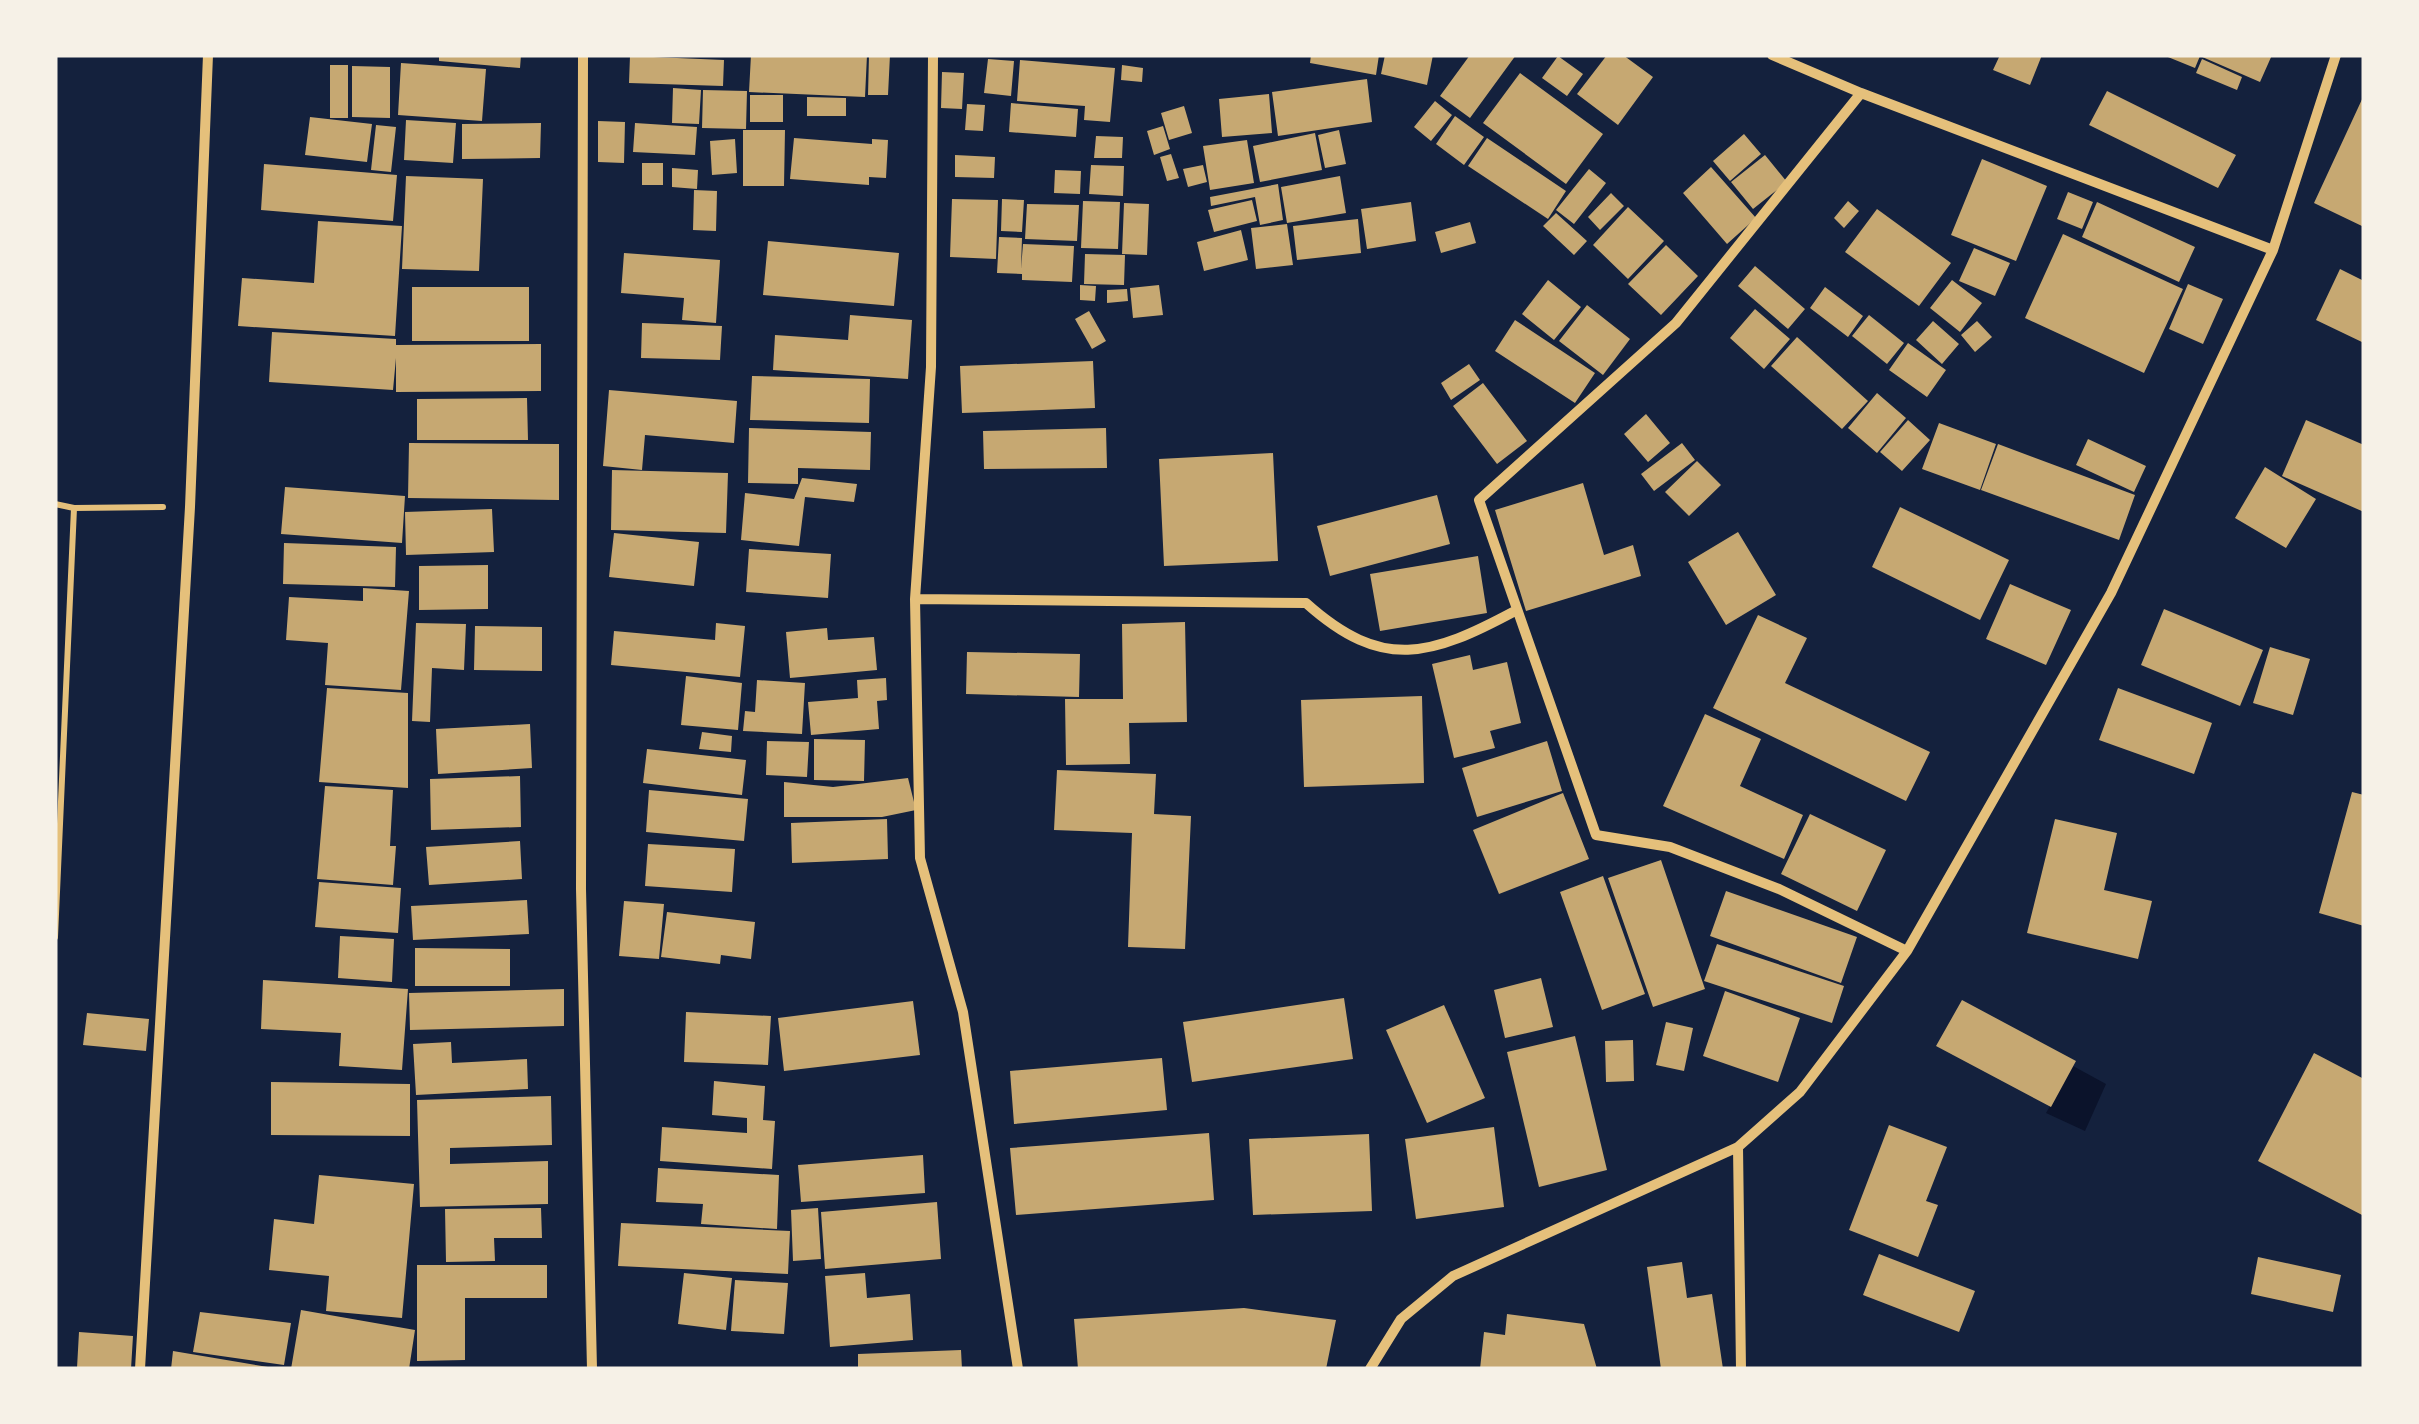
<svg xmlns="http://www.w3.org/2000/svg" width="2419" height="1424" font-family="Lato,sans-serif">
<rect width="100%" height="100%" fill="#14213d"/>
<path fill="#0b132b" d="M2073 1066 2106 1084 2085 1131 2046 1113Z"/>
<path fill="#c6a872" d="M439 55H521L520 68 439 61Z
M751 55H867L865 97 749 92Z
M869 55H890L888 95H868Z
M1311 55H1379L1376 75 1310 63Z
M1385 55H1433L1427 85 1381 74Z
M1470 55H1516L1470 118 1440 96Z
M1607 55H1623L1653 77 1618 125 1577 94Z
M2000 55H2042L2030 85 1993 70Z
M2163 55H2272L2260 82 2200 56 2195 68Z
M630 56 724 60 723 86 629 83Z
M1558 56 1583 74 1567 96 1542 78Z
M988 59 1014 61 1011 96 984 93Z
M2202 59 2242 77 2237 90 2196 73Z
M1020 60 1115 68 1110 122 1084 120 1085 106 1017 101Z
M401 63 486 69 482 121 398 115Z
M330 65H348V118H330Z
M1122 65 1143 68 1142 82 1121 80Z
M352 66 390 67V118L352 117Z
M942 72 964 73 962 109 941 108Z
M1520 73 1603 134 1566 184 1483 123Z
M1367 79 1372 122 1278 136 1272 92Z
M673 88 701 90 699 124 672 123Z
M703 90 747 91 746 129 702 128Z
M2107 91 2236 155 2218 188 2089 125Z
M1269 94 1272 133 1222 137 1219 99Z
M750 95H783V122H750Z
M2364 95V227L2314 203Z
M807 97 846 98V116H807Z
M1435 101 1452 115 1431 141 1414 127Z
M1011 103 1078 109 1076 137 1009 132Z
M967 104 985 105 983 131 965 130Z
M1184 106 1192 133 1169 140 1161 113Z
M1455 116 1484 137 1464 165 1436 144Z
M310 117 372 124 367 162 305 155Z
M406 120 456 123 453 163 404 160Z
M598 121 625 122 624 163 598 162Z
M541 123 540 158 462 159V124Z
M635 123 697 127 695 155 633 152Z
M376 125 396 127 391 172 371 170Z
M1163 126 1170 149 1154 155 1147 131Z
M743 130H785L784 186H743Z
M1339 130 1346 164 1325 168 1318 135Z
M1315 133 1322 170 1260 182 1253 146Z
M1744 134 1761 154 1730 181 1713 161Z
M1096 136 1123 137 1122 158H1094Z
M794 138 872 144V139L888 140 886 178 869 177V185L790 179Z
M1487 138 1566 191 1548 219 1468 166Z
M735 139 737 173 712 175 710 141Z
M1247 140 1254 183 1210 190 1203 146Z
M1171 154 1179 178 1167 181 1160 157Z
M955 155 995 157 994 178 955 177Z
M1765 155 1787 182 1753 209 1731 182Z
M1982 159 2047 186 2016 261 1951 235Z
M642 163H663V185H642Z
M264 164 397 175 393 221 261 210Z
M1091 165 1124 166 1123 196 1089 194Z
M1203 165 1207 182 1188 187 1183 169Z
M1711 167 1756 218 1727 244 1683 193Z
M672 168 698 170 697 189 672 187Z
M1589 169 1606 183 1574 224 1556 210Z
M1055 170 1081 171 1080 194 1054 193Z
M406 176 483 179 479 271 402 269Z
M1340 176 1346 213 1287 223 1281 187Z
M1278 184 1283 220 1260 225 1255 197 1211 206 1210 197Z
M694 190 717 191 716 231 693 230Z
M2068 192 2093 202 2082 229 2057 219Z
M1611 193 1624 206 1600 230 1588 217Z
M952 199 998 200 996 259 950 257Z
M1002 199 1024 200 1022 232 1001 231Z
M1252 200 1257 221 1214 232 1208 210Z
M1083 201 1120 202 1118 249 1081 248Z
M1848 201 1859 211 1844 228 1834 218Z
M1411 202 1416 241 1367 249 1361 209Z
M2097 202 2195 247 2179 282 2082 237Z
M1124 203 1149 204 1147 255 1122 254Z
M1027 204 1079 205 1077 241 1025 239Z
M1628 207 1664 241 1628 279 1593 245Z
M1877 209 1951 263 1919 306 1845 252Z
M1556 213 1587 241 1574 255 1543 226Z
M1358 219 1361 253 1297 260 1293 226Z
M318 221 402 226 395 336 238 326 242 278 314 283Z
M1470 222 1476 243 1441 253 1435 232Z
M1287 224 1293 265 1256 269 1251 228Z
M1241 230 1248 260 1204 271 1197 242Z
M2063 234 2183 289 2144 373 2025 318Z
M999 237 1022 238 1021 269 1023 244 1074 246 1072 282 1022 280V274L997 273Z
M768 241 899 253 894 306 763 295Z
M1666 245 1698 276 1661 315 1628 284Z
M1974 248 2010 263 1995 296 1959 281Z
M624 253 720 260 716 323 682 320 684 298 621 293Z
M1085 254 1125 255 1124 285 1084 284Z
M1755 266 1805 309 1788 329 1738 286Z
M2340 269 2364 281V343L2316 320Z
M1548 280 1581 307 1554 340 1522 314Z
M1952 280 1982 303 1960 332 1930 308Z
M2188 284 2223 299 2203 344 2169 329Z
M1080 285 1096 286 1095 301 1080 300Z
M1159 285 1163 315 1133 318 1130 288Z
M412 287H529V341H412Z
M1825 287 1863 316 1848 337 1810 308Z
M1127 289 1128 301 1107 303V290Z
M1587 305 1630 339 1603 375 1559 341Z
M1755 309 1790 339 1764 369 1730 338Z
M1089 311 1106 341 1092 349 1075 319Z
M850 315 912 320 908 379 773 370 775 335 848 340Z
M1869 315 1904 343 1887 364 1852 336Z
M1515 320 1595 373 1575 403 1495 351Z
M1933 321 1959 344 1942 364 1916 340Z
M1977 321 1992 337 1975 352 1961 335Z
M642 323 722 326 720 360 641 358Z
M272 332 396 339V345L541 344V391L396 392V358L393 390 269 382Z
M1797 337 1868 401 1842 429 1771 366Z
M1908 343 1946 370 1927 397 1889 370Z
M1093 361 1095 408 962 413 960 366Z
M1469 364 1480 380 1451 400 1441 383Z
M752 376 870 379 869 423 750 420Z
M1483 383 1527 441 1497 464 1453 406Z
M609 390 737 401 734 443 645 435 642 470 603 466Z
M1877 393 1906 418 1877 453 1848 428Z
M527 398 528 440H417V399Z
M1646 414 1670 443 1648 462 1624 434Z
M1908 420 1930 440 1902 471 1880 452Z
M2306 420 2364 445V512L2282 476Z
M1939 423 1996 444 1980 490 1922 469Z
M749 428 871 432 870 470 798 468V484L748 483Z
M1106 428 1107 468 984 469 983 431Z
M2088 439 2146 466 2134 492 2076 465Z
M409 443 559 444V500L408 498Z
M1682 443 1695 460 1654 491 1641 474Z
M1998 444 2135 495 2119 540 1981 490Z
M1273 453 1278 561 1164 566 1159 459Z
M1697 461 1721 485 1689 516 1665 492Z
M2265 467 2316 499 2286 548 2235 518Z
M612 470 728 473 726 533 611 530Z
M802 478 857 484 854 502 805 497 799 546 741 540 745 493 794 499Z
M1583 483 1604 555 1633 545 1641 576 1526 611 1495 510Z
M285 487 405 496 402 543 281 534Z
M1437 495 1450 544 1330 576 1317 526Z
M1900 507 2009 560 1980 620 1872 567Z
M492 509 494 552 406 555 405 512Z
M1738 532 1776 595 1726 625 1688 562Z
M614 533 699 542 694 586 609 577Z
M284 543 396 547 395 587 283 584Z
M749 549 831 554 828 598 746 592Z
M1478 556 1487 613 1380 631 1370 574Z
M488 565V609L419 610V566Z
M2010 584 2071 610 2046 665 1986 639Z
M363 588 409 591 401 690 325 685 328 643 286 640 289 597 363 601Z
M2164 609 2263 650 2240 706 2141 665Z
M1758 615 1807 638 1785 683 1930 752 1906 801 1713 708Z
M1185 622 1187 722 1129 723 1130 764 1066 765 1065 699H1123L1122 624Z
M416 623 466 624 464 670 432 668 430 722 412 721Z
M716 623 745 626 740 677 611 665 614 631 715 640Z
M475 626 542 627V671L474 670Z
M827 628 828 640 874 637 877 670 790 678 786 632Z
M2270 647 2310 659 2293 715 2253 703Z
M967 652 1080 654 1079 697 966 694Z
M1470 655 1473 670 1507 662 1521 723 1490 731 1495 748 1454 758 1432 664Z
M686 676 742 683 738 730 681 725Z
M886 678 887 700 877 701 879 729 811 735 808 702 858 698 857 680Z
M757 680 805 683 802 734 743 731 745 711 755 712Z
M327 688 408 693V788L319 782Z
M2118 688 2212 723 2194 774 2099 740Z
M1422 696 1424 783 1304 787 1301 700Z
M1705 714 1761 739 1740 786 1803 815 1784 859 1663 806Z
M530 724 532 768 438 774 436 729Z
M702 732 732 736 731 752 699 749Z
M814 739 865 740 864 781 814 780Z
M767 741 809 742 807 777 766 775Z
M1547 741 1562 791 1477 817 1462 768Z
M647 749 746 760 742 795 643 783Z
M1057 770 1156 774 1154 814 1191 816 1185 949 1128 947 1132 833 1054 830Z
M520 776 521 827 431 830 430 779Z
M908 778 916 810 882 817H784V782L833 787Z
M325 786 393 790 390 846H396L393 885 317 879Z
M649 790 748 799 744 841 646 832Z
M2352 792 2364 795V926L2319 913Z
M1563 793 1589 859 1499 894 1473 830Z
M1810 814 1886 850 1857 911 1781 874Z
M887 819 888 859 792 863 791 823Z
M2055 819 2117 833 2104 890 2152 901 2138 959 2027 933Z
M520 841 522 879 429 885 426 847Z
M648 844 735 849 732 892 645 886Z
M1661 860 1705 989 1653 1007 1608 878Z
M1603 876 1645 994 1602 1010 1560 892Z
M319 882 401 888 398 933 315 927Z
M1726 891 1857 937 1841 983 1710 936Z
M527 900 529 934 413 940 411 906Z
M624 901 664 904 659 959 619 956Z
M667 912 755 922 751 959 721 955 720 964 661 957Z
M340 936 394 939 392 982 338 978Z
M1717 944 1844 986 1832 1023 1704 981Z
M415 948 510 949V986H415Z
M1541 978 1553 1027 1505 1038 1494 990Z
M263 980 408 989 402 1070 339 1066 341 1033 261 1029Z
M564 989V1026L410 1030 409 993Z
M1725 991 1800 1018 1778 1082 1703 1056Z
M1344 998 1353 1059 1192 1082 1183 1022Z
M1962 1000 2076 1061 2051 1107 1936 1046Z
M913 1001 920 1055 784 1071 778 1018Z
M1444 1005 1485 1098 1427 1123 1386 1030Z
M686 1012 771 1016 768 1065 684 1062Z
M87 1013 149 1019 146 1051 83 1045Z
M1666 1022 1693 1028 1684 1071 1656 1065Z
M1575 1036 1607 1170 1539 1187 1507 1052Z
M1633 1040 1634 1081 1606 1082 1605 1041Z
M451 1042 452 1063 527 1059 528 1089 416 1095 413 1044Z
M2314 1053 2364 1079V1216L2258 1161Z
M1162 1058 1167 1110 1014 1124 1010 1071Z
M714 1081 765 1086 763 1120 775 1121 772 1169 660 1161 662 1127 747 1133V1118L712 1115Z
M271 1082 410 1084V1136L271 1135Z
M551 1096 552 1145 450 1148V1164L548 1161V1204L420 1207 417 1100Z
M1889 1125 1947 1147 1926 1201 1938 1205 1918 1257 1849 1230Z
M1494 1127 1504 1207 1416 1219 1405 1139Z
M1209 1133 1214 1200 1016 1215 1010 1148Z
M1369 1134 1372 1211 1253 1215 1249 1139Z
M923 1155 925 1193 801 1202 798 1165Z
M658 1168 779 1175 777 1229 701 1224 703 1204 656 1202Z
M319 1175 414 1184 402 1318 326 1311 329 1276 269 1270 274 1219 314 1224Z
M937 1202 941 1259 825 1269 821 1212Z
M541 1208 542 1238H494L495 1261 446 1262 445 1209Z
M818 1208 821 1259 793 1261 791 1210Z
M621 1223 790 1231 788 1274 618 1266Z
M1879 1254 1975 1291 1959 1332 1863 1295Z
M2258 1257 2341 1275 2333 1312 2251 1294Z
M1682 1262 1687 1298 1712 1294 1723 1369H1661L1647 1267Z
M417 1265H547V1298H465V1360L417 1361Z
M684 1273 732 1278 726 1330 678 1324Z
M865 1273 867 1298 910 1294 913 1340 830 1347 825 1276Z
M735 1280 788 1283 784 1334 731 1331Z
M1244 1308 1336 1320 1326 1369H1078L1074 1319Z
M301 1310 415 1330 409 1369H291Z
M200 1312 291 1323 284 1365 193 1352Z
M1507 1314 1584 1324 1597 1369H1480L1484 1332 1505 1335Z
M79 1332 133 1336 131 1369 77 1368Z
M961 1350 962 1369H858V1354Z
M173 1351 268 1367V1369H171Z"/>
<g fill="none" stroke-linecap="round" stroke-linejoin="round">
<path stroke="#e5c07b" stroke-width="6" d="M55 504 74 508 163 507
M55 937 74 508"/>
<path stroke="#e5c07b" stroke-width="10" d="M583 55 581 889 592 1369
M933 55 931 367 915 599 920 858 963 1012 1018 1369
M1772 55 1861 93 2273 250
M1861 93 1676 323 1479 500 1596 835 1670 847 1779 889 1907 951
M915 599 1306 603C1383 672 1431 656 1515 611
M1738 1147 1741 1369
M140 1369 190 507 208 55
M1370 1369 1401 1319 1453 1276 1738 1147 1800 1092 1907 951 2111 593 2273 250 2336 55"/>
</g>
<rect width="2419" height="1424" fill="none" stroke="#f6f1e7" stroke-width="115"/>
</svg>
